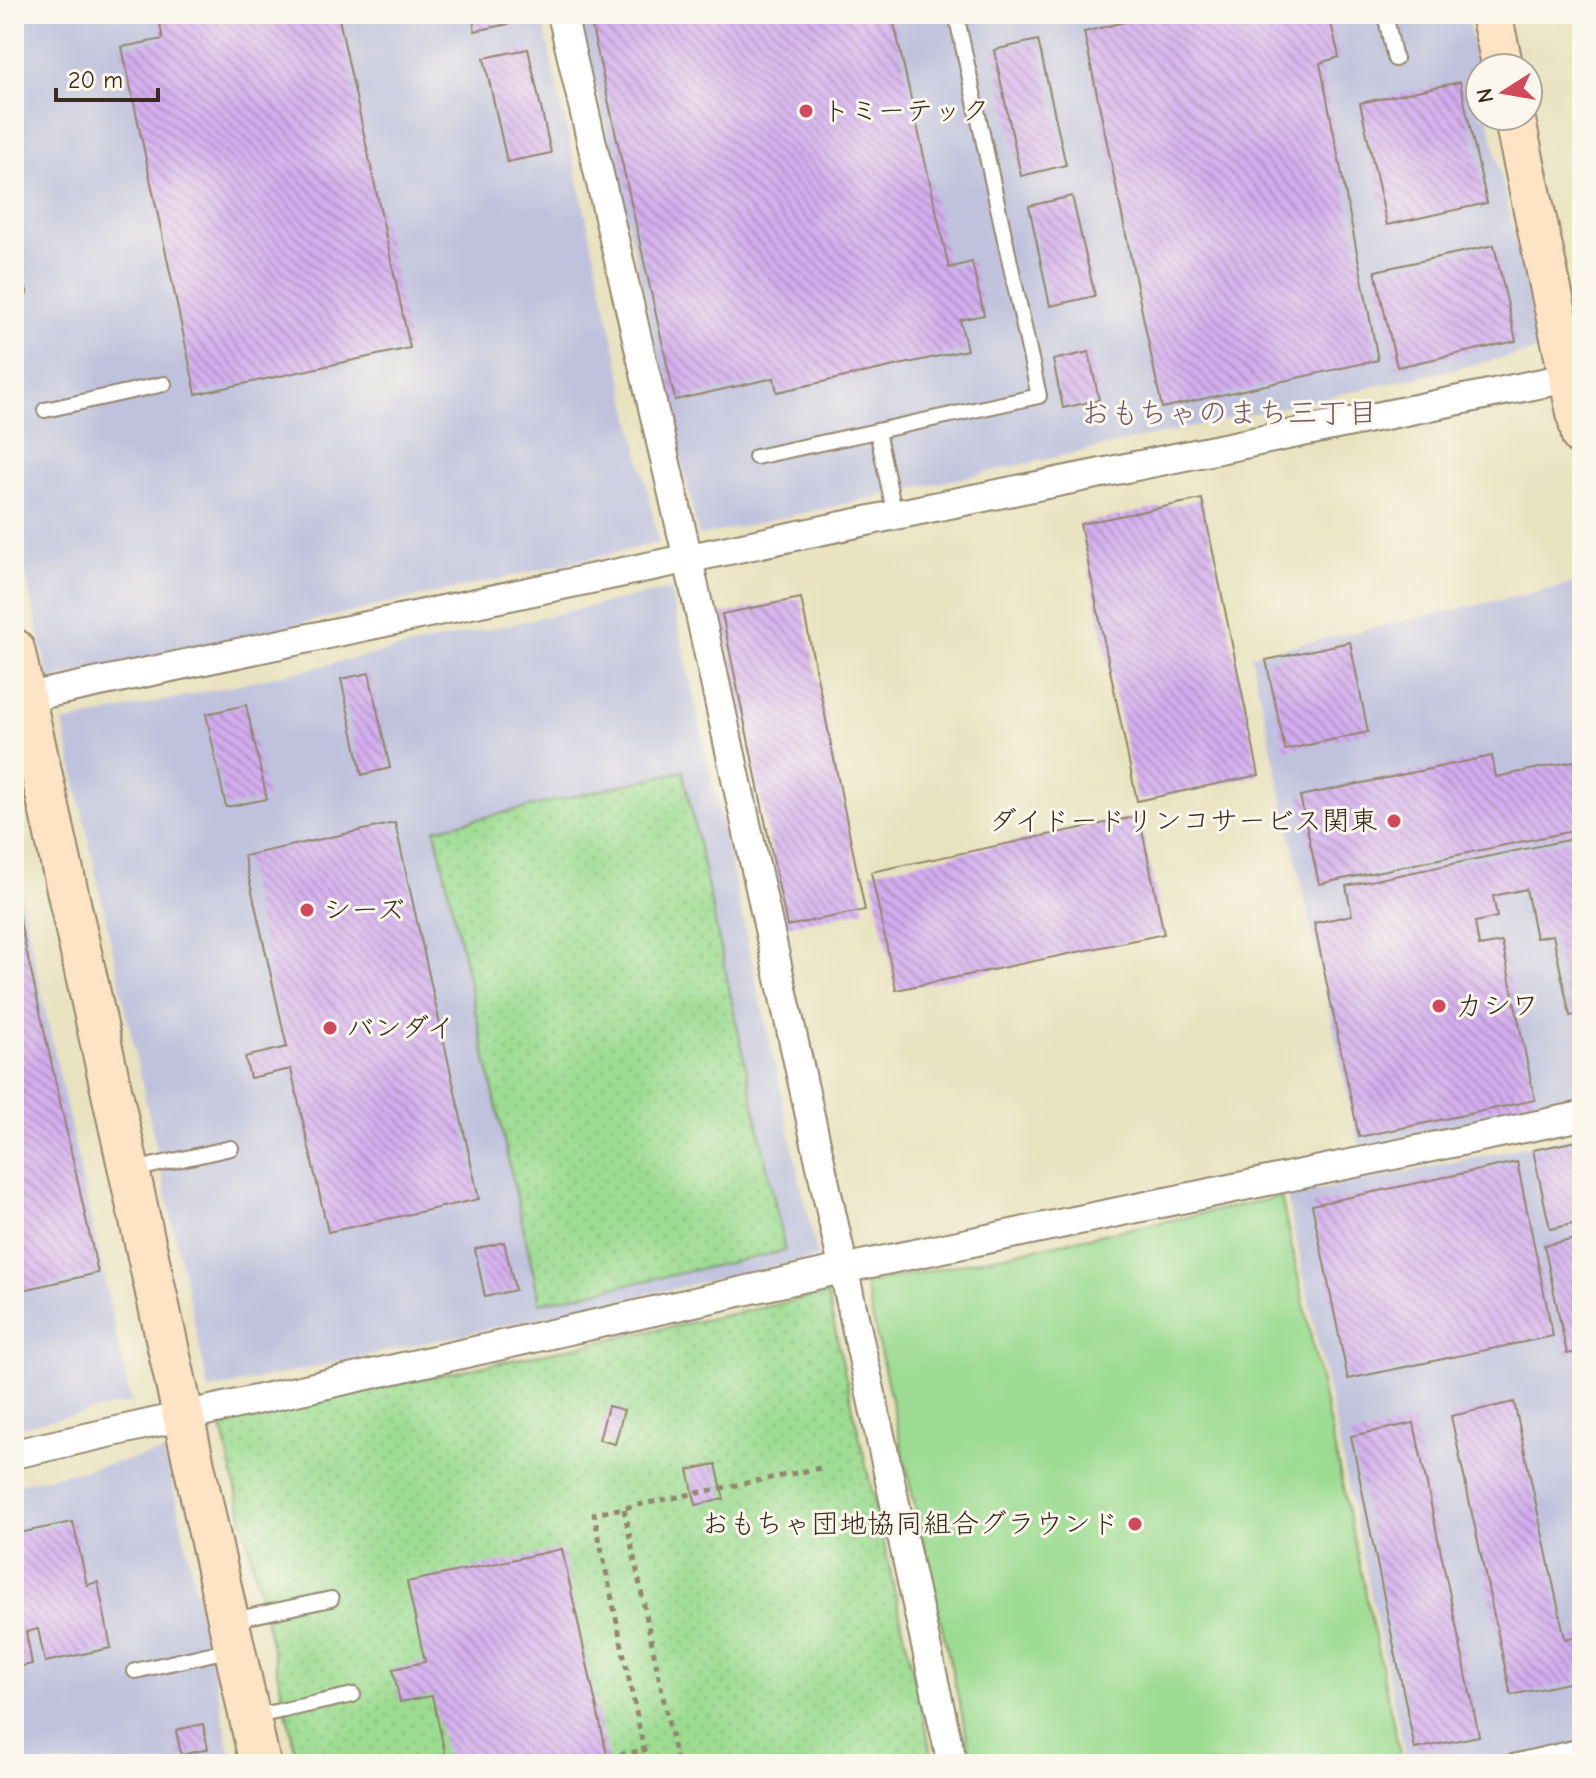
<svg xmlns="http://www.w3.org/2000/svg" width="1596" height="1778" font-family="'Comic Neue','Klee One',sans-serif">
<defs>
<pattern id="grass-dots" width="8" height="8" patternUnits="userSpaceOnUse" patternTransform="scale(2)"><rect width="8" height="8" fill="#9cdc92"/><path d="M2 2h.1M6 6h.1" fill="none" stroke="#87bd7d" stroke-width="1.8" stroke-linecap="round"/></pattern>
<pattern id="building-back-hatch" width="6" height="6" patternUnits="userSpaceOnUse" patternTransform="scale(2)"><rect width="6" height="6" fill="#d3adee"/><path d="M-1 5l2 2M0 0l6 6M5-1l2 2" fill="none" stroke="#ac8dc0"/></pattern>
</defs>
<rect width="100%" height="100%" fill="#fbf7ec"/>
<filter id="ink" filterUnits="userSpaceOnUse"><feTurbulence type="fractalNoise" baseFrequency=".0125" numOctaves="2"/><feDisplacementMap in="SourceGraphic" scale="16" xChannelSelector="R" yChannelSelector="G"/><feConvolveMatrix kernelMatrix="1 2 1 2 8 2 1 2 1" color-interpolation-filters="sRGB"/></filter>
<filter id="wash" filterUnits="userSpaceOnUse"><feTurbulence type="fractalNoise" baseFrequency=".006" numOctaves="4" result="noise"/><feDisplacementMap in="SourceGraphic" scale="32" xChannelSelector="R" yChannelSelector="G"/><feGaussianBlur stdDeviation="1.8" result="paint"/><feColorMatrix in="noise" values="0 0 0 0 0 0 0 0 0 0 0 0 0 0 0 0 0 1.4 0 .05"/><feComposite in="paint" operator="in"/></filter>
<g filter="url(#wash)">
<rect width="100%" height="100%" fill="#e9e2bf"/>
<path fill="#c0c2dd" d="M14 14H541L659 543 49 680 14 523Z
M580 14H1466L1480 79V116H1488L1540 350 699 536Z
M1582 582V1097L1359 1146 1251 655Z
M670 589 817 1257 209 1390 63 723Z
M14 866 131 1403 14 1428Z
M1582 1135V1764H1407L1287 1197Z
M166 1452 233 1764H14V1485Z"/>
<path fill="url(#grass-dots)" stroke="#6c8358" stroke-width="2" d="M683 771 785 1251 540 1303 435 829Z
M827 1294 934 1764H298L222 1427 232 1419Z"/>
<path fill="#9cdc92" stroke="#6c8358" stroke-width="2" d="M1281 1197 1402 1764H973L865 1284Z"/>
<g id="blocks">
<path fill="url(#building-back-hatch)" d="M158 14H338L410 348 196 394 122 47 163 39Z
M472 14H521L522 21 475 31Z
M589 14H892L949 268 972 262 984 315 960 320 967 350 777 392 774 378 675 400Z
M1135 14H1329L1339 57 1320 63 1378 360 1162 408 1084 32 1136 19Z
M1038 40 1066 165 1021 176 994 50Z
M528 49 551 153 507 162 484 58Z
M1460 82 1487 203 1387 225 1360 103Z
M1072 196 1095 296 1050 306 1029 206Z
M1494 245 1516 341 1397 367 1375 271Z
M1089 352 1099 400 1063 408 1053 360Z
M1202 499 1259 775 1137 801 1080 524Z
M801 598 865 910 787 926 722 614Z
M1350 642 1368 732 1285 750 1266 660Z
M369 673 390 768 362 775 341 679Z
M246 705 267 799 226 807 206 714Z
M1492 756 1496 777 1574 761 1582 798V829L1319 884 1300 796Z
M1139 816 1164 934 896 990 871 872Z
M395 823 479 1199 328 1232 291 1069 250 1078 245 1057 287 1047 244 856Z
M1582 837V1034L1577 1015 1570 1016 1553 935 1536 938 1526 889 1493 896 1497 917 1475 922 1479 946 1502 942 1535 1100 1359 1137 1314 923 1352 915 1346 886Z
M15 899 98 1273 14 1292V900Z
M1582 1140V1222L1550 1229 1533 1150Z
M1517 1162 1553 1336 1348 1379 1312 1205Z
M1582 1238V1351L1567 1354 1544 1245Z
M504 1242 515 1290 485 1297 475 1249Z
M1514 1402 1565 1639 1582 1635V1668L1575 1669 1577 1681 1511 1695 1451 1416Z
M608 1406 624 1410 615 1444 599 1440Z
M1414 1423 1479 1736 1415 1749 1351 1436Z
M716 1464 724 1499 696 1505 688 1470Z
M73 1522 87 1585 98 1582 111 1648 45 1662 38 1629 26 1632 32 1664 14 1668V1534Z
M562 1549 609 1764H422L446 1757 432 1696 400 1702 393 1669 425 1662 407 1582Z
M203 1724 208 1749 181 1755 176 1730Z"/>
</g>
</g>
<g filter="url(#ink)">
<use href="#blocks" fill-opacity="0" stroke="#92866e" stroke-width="2"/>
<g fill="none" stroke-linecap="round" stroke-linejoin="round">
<g stroke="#92866e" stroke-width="18">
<path id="lane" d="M1385 14 1395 59
M14 294 19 292
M45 410 164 384
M877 431 895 515
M756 457 1039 396 956 14
M133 1170 231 1148
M233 1620 331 1599
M135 1671 232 1649
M252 1717 353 1695
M1504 1764 1582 1746"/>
</g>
<g stroke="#92866e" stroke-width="32">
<path id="street" d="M562 14 688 559 952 1764
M14 700 895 515 1582 375
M14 1454 842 1269 1582 1116"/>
</g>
<g stroke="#92866e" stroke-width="44">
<path id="secondary" d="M1491 14 1503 68
M1514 116 1582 436
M14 649 260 1764"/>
</g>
<path stroke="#92866e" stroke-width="5" stroke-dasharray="6 6" stroke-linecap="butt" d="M624 1509 677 1764
M608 1757 644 1750
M647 1764 594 1514 825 1467"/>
<use href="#lane" stroke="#fff" stroke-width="14"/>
<use href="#street" stroke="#fff" stroke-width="28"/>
<use href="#secondary" stroke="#fee4c5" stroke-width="40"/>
</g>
</g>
<g fill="#d1495b" stroke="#fbf7ec" stroke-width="3">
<circle cx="806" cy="111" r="8"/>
<circle cx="1394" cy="821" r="8"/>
<circle cx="307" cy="910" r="8"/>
<circle cx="1439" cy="1006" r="8"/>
<circle cx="330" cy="1028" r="8"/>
<circle cx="1135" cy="1524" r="8"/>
</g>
<g text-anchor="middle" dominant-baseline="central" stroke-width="6" stroke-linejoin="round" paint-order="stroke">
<g font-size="28" fill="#3b2a1e" stroke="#fbf7ec" text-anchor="start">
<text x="822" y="111">トミーテック</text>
<text x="1378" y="821" text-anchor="end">ダイドードリンコサービス関東</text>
<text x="323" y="910">シーズ</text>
<text x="1455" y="1006">カシワ</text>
<text x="346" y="1028">バンダイ</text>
<text x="1119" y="1524" text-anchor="end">おもちゃ団地協同組合グラウンド</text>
</g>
<g font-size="30" fill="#705867" stroke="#fbf7ec">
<text x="1229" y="413">おもちゃのまち三丁目</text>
</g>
</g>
<rect width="1596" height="1778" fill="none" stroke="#fbf7ec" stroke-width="48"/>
<g transform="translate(1504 92) rotate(259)"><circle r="38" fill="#fbf7ec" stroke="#aea59a" stroke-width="2"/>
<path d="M0-6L14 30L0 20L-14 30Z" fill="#d1495b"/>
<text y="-12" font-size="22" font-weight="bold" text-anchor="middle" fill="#3b2a1e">N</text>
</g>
<path d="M56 88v12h102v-12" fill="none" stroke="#3b2a1e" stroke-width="4"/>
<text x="68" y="88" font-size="24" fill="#3b2a1e" stroke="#fbf7ec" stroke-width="6" paint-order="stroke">20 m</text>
</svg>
